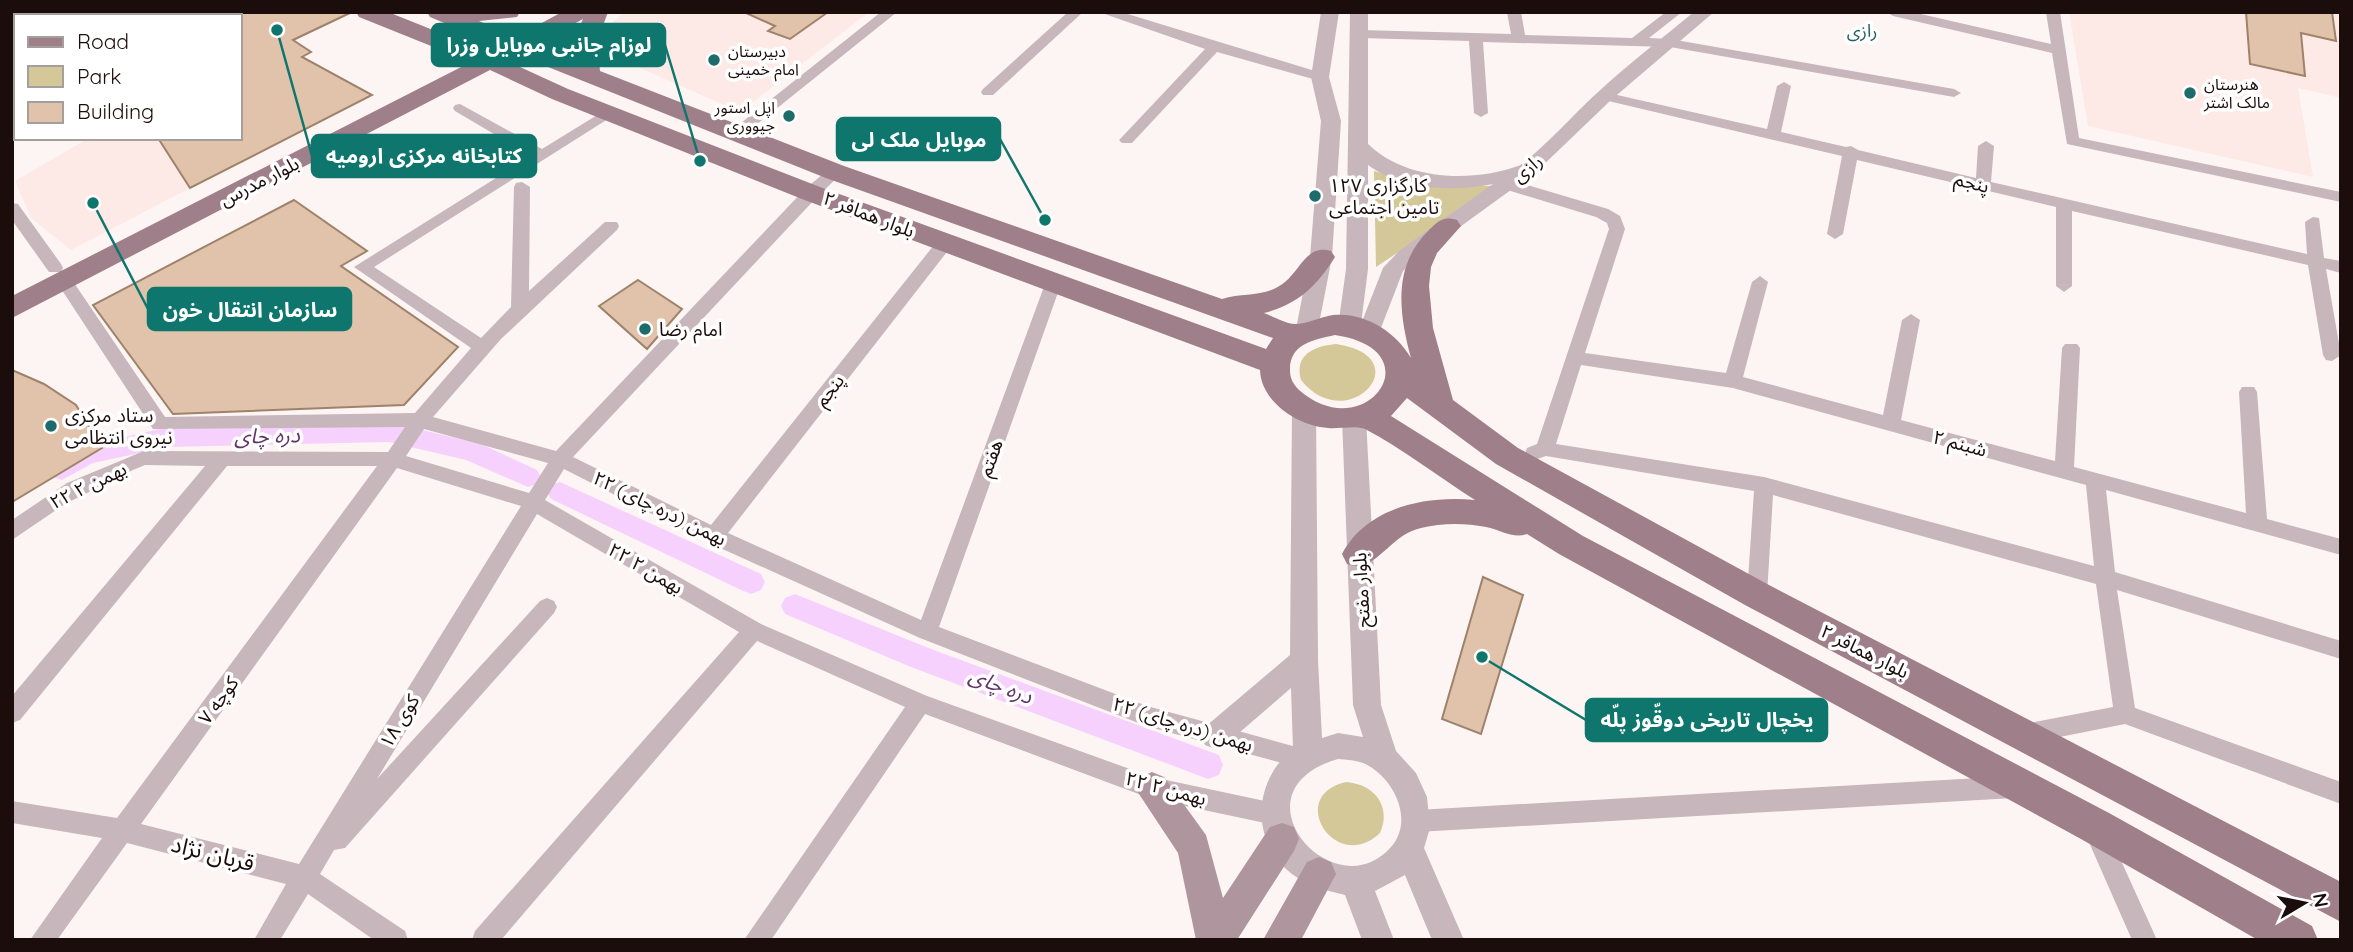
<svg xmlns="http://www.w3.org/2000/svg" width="2353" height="952" font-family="Quicksand,'Noto Sans Arabic',sans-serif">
<rect width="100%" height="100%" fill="#fdf5f3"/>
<path fill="#fde9e5" d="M624 12H869L740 112 615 57 608 45 606 34 611 24Z
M2069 12H2341V98L2298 88 2313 177 2088 126Z
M89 138H158L190 188 71 250 31 218 15 181Z"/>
<path fill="#d4c898" d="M1374 171 1433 185 1498 186 1376 267Z
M1336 344C1422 357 1347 438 1301 380 1294 355 1314 346 1336 344Z
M1346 782C1374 784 1392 806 1380 833 1336 875 1285 796 1346 782Z"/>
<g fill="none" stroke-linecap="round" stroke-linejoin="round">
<path fill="#f7d1fd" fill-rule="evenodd" d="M389 422 481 444 537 470 541 477 537 484 528 487 466 460 389 442 168 447 93 463 62 480 53 477 49 470 53 463 77 448 168 427Z
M560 482 761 574 765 582 761 590 751 594 741 590 551 499 547 492 551 485Z
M795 594 931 649 1219 755 1223 765 1219 775 1208 779 911 667 785 614 781 606 785 598Z"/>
</g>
<path fill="#e0c3aa" stroke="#9e826b" stroke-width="2" d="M240 12H352L293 40 311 52 302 57 372 95 190 188 158 138H240Z
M744 12H828L790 39 768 31 775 26Z
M2246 12H2332L2336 41 2301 33 2305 76 2250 64Z
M294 200 367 251 341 266 458 347 404 405 173 414 93 305Z
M638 280 682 309 647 349 599 306Z
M12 370 44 384 76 405 102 448 12 502Z
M1483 577 1523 595 1481 734 1442 719Z"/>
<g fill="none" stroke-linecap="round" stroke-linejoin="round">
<path fill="#c7b6bc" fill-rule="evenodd" d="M881 12H897L741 137H731L728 134 731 131Z
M1068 12H1083L993 95H983L981 92 983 89Z
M1099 12H1121L1325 74 1327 77 1320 81 1217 52 1132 143H1122L1119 140 1122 137 1205 49Z
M1507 12H1521L1525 35 1632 38 1666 12H1682L1649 38 1670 39 1954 89 1961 93 1954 97 1670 47 1483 42 1488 113 1481 117 1474 113 1469 41 1360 38 1353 34 1360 30 1511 34Z
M1886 12H1912L2051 44 2046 12H2060L2079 138 2341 192V202L2067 144 2052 53 1893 16Z
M1784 82 1791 86 1781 132 1846 147 1851 146 1858 150 1976 178 1978 146 1986 141 1994 146 1991 182 2307 254 2305 222 2313 217 2319 218 2324 258 2341 261V273L2326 269 2341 355 2332 361 2326 360 2323 355 2308 265 2072 211V286L2064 292 2056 286V207L1857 160 1843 234 1835 239 1827 234 1842 156 1604 100 1597 96 1604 92 1767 129 1777 86Z
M460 104 542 149 607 109H617L619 112 374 267 481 338 511 307 514 187 516 183 522 182 530 187 529 291 605 222H617L619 226 617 230 501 339 433 417 556 451 805 189 829 169H841L843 172 817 197 573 457 711 525 938 240H950L952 244 950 248 728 533 921 620 1045 284 1047 280H1059L1061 284 939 627 1147 706 1300 748 1308 751 1311 758 1308 765 1300 768 1146 726 920 638 707 542 564 469 545 500 761 624 927 696 1152 777 1274 803 1282 806 1286 814 1282 822 1274 825 1152 799 925 714 771 940H744L905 707 757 641 501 940H472L475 931 739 632 537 514 377 779 540 601 547 598 554 601 557 607 554 613 345 848 334 850 320 874 405 931 408 940H374L308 894 280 940H254L286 884 127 843 57 940H30L102 838 12 823V801L117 818 377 466H227L20 720 12 723V696L205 466 145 465 133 470 65 504 12 540V520L67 483 144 451 388 452 405 427 153 429 56 281 58 277H70L165 417 415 413 471 348 354 267 531 156 455 111 453 108 455 105ZM424 429 548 463 529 493 406 456ZM397 468 521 506 299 864 141 824Z
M1507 179 1608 209 1620 216 1625 229 1585 353 1726 373 1752 282 1760 276 1768 282 1743 377 1883 415 1902 320 1911 314 1920 320 1901 420 2055 461 2062 348 2065 344H2077L2080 348 2074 467 2246 513 2239 392 2242 387H2254L2257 392 2267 519 2341 539V555L2106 490 2115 572 2341 641V659L2117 590 2135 708 2341 782V804L2125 724 2024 744 2016 741 2013 734 2016 727 2024 724 2113 707 2096 584 1773 495 1767 595 1764 601 1757 604 1750 601 1747 595 1754 491 1546 456 1534 460 1527 458 1525 453 1527 448 1537 444 1609 229 1607 223 1596 217 1501 188 1499 184ZM1581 365 1733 388 2086 485 2094 566 1764 477 1556 444Z
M12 203 18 204 61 264 63 268 61 272H49L12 220Z
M2014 776 2022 779 2025 787 2022 795 2014 798 1417 832 1409 829 1405 821 1409 813 1417 810Z
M2096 820 2104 823 2157 940H2132L2084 831 2088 823Z"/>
<path fill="#c7b6bc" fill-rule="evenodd" d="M1321 12H1339L1329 77 1341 121 1332 257 1318 329 1315 335 1307 337 1299 335 1296 329 1310 257 1321 121 1311 77Z
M1350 12H1368V144C1405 180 1470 183 1518 166 1530 162 1582 106 1596 94 1627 65 1661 39 1694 12H1714L1611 100 1537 171 1413 261 1403 271 1379 333 1376 339 1368 341 1360 339 1357 332 1349 335 1341 333 1338 327 1346 269ZM1368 165C1401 190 1454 192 1493 184L1399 251 1383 268 1361 324 1368 269Z
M1304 401 1312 404 1316 410 1318 660 1322 738 1338 733 1363 737 1353 705 1342 418 1346 412 1354 409 1362 412 1366 418 1381 705 1396 751 1416 773 1427 797 1430 828 1424 848 1464 940H1432L1405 875 1375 891 1394 940H1362L1345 895C1324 890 1302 884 1286 869 1249 834 1256 778 1293 749L1291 688 1225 745 1215 749 1205 745 1201 736 1205 727 1290 655 1292 410 1296 404ZM1338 759C1348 760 1360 760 1369 766 1395 781 1414 821 1391 847 1334 912 1228 791 1338 759Z"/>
<path fill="#af969e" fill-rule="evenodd" d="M1152 772 1164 777 1206 835 1223 898 1270 827 1282 823 1294 827 1299 839 1294 851 1237 940H1196L1178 853 1135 788 1140 777Z
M1319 857 1331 862 1336 874 1301 940H1263L1307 862Z"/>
<path fill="#9e7f8a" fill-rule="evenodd" d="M356 12H388L488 52 499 46 430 17 427 12H520L517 17 479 21 516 37 562 12H608L597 42 600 71 844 166 1222 299C1244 292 1266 298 1285 282 1301 269 1307 244 1331 251L1335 257C1316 287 1298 304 1264 313 1272 316 1286 324 1295 324 1307 324 1320 317 1333 315 1365 312 1396 332 1411 358 1399 313 1392 266 1429 230 1439 220 1444 216 1457 220L1461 226 1437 253 1431 267 1429 286 1433 328 1453 400 1518 448 1769 585 2341 882V922L1745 605 1496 464 1407 398 1391 416 1583 536 2109 813 2312 926 2318 940H2258L2081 839 1559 554 1527 534C1513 539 1501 530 1486 527 1464 523 1442 523 1421 528 1388 535 1377 574 1347 564L1342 554C1367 507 1426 495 1475 500 1439 477 1403 449 1365 429 1357 425 1339 429 1328 428 1298 426 1261 402 1260 370L802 199 552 99 490 70 12 318V296L471 62 359 17ZM583 19 573 42 576 61 535 45ZM518 55 826 178 1273 338 1266 349 820 187 568 89 507 61ZM1335 335C1436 350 1365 448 1299 390 1293 384 1290 378 1290 371 1289 344 1313 340 1335 335Z"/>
</g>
<g fill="#1e6b6b" stroke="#fff" stroke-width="2.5">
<circle cx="714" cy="60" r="7"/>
<circle cx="2190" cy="93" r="7"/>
<circle cx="789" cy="116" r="7"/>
<circle cx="1315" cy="196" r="7"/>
<circle cx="645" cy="329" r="7"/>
<circle cx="51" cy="426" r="7"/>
</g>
<g text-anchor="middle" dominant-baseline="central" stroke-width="7" stroke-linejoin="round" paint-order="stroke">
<g font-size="16" fill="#1b0d0b" stroke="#fff" text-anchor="start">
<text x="728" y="51">دبیرستان<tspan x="728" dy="18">امام خمینی</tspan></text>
<text x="2204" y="84">هنرستان<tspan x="2204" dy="18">مالک اشتر</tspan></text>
<text x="775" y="107" text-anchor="end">اپل استور<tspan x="775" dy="18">جيووری</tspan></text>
</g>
<g font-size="18" fill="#245f5f" stroke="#fff">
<text x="1862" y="30">رازی</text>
</g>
<g font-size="19" fill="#1b0d0b" stroke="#fff">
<text transform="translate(1527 168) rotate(-40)">رازی</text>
<text transform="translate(259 181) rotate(-27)">بلوار مدرس</text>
<text transform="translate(1972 182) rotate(14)">پنجم</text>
<text transform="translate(869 214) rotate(21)">بلوار همافر ۲</text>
<text transform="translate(829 390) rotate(-52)">پنجم</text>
<text transform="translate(1960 443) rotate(15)">شبنم ۲</text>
<text transform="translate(990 458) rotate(-70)">هفتم</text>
<text transform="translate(88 485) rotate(-26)">۲۲ بهمن ۲</text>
<text transform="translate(660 508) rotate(26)">۲۲ بهمن (دره چای)</text>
<text transform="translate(646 568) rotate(30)">۲۲ بهمن ۲</text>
<text transform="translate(1361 590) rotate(-93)">بلوار مفتح</text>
<text transform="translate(1865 651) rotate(27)">بلوار همافر ۲</text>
<text transform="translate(218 700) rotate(-54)">کوچه ۷</text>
<text transform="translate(399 721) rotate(-59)">کوی ۱۸</text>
<text transform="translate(1183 724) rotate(17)">۲۲ بهمن (دره چای)</text>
<text transform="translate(1166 788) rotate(15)">۲۲ بهمن ۲</text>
</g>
<g font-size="19" fill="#1b0d0b" stroke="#fff" text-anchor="start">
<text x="1329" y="185">کارگزاری ۱۲۷<tspan x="1329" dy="22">تامین اجتماعی</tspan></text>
<text x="659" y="329">امام رضا</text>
<text x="65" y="415">ستاد مرکزی<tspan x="65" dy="22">نیروی انتظامی</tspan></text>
</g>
<g font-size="21" font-style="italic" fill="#623469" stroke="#fff">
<text transform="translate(267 435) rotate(-1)">دره چای</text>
<text transform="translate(1001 685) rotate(21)">دره چای</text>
</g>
<g font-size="23" fill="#1b0d0b" stroke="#fff">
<text transform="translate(213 853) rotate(14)">قربان نژاد</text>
</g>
</g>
<path fill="none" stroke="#0f766e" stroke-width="2.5" d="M700 161L665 45M1045 220L1000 139M277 30L312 156M93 203L148 309M1482 657L1586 720"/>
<g fill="#0f766e" stroke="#fff" stroke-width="2.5">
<circle cx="700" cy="161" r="7"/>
<circle cx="1045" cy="220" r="7"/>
<circle cx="277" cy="30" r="7"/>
<circle cx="93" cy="203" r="7"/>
<circle cx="1482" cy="657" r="7"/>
</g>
<g fill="#0f766e" stroke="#0f766e" stroke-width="2.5">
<rect x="432" y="24" width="233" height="42" rx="7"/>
<rect x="837" y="118" width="163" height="42" rx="7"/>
<rect x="312" y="135" width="224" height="42" rx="7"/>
<rect x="148" y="288" width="203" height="42" rx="7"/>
<rect x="1586" y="699" width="241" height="42" rx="7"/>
</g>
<g font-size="21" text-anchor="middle" font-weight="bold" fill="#fff">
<text x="549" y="52">لوزام جانبی موبایل وزرا</text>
<text x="919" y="147">موبایل ملک لی</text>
<text x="424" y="163">کتابخانه مرکزی ارومیه</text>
<text x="250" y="317">سازمان انتقال خون</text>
<text x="1707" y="727">یخچال تاریخی دوقّوز پلّه</text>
</g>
<rect width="2353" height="952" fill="none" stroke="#1b0d0b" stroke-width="28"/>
<rect x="14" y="14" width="228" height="126" fill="#ffffff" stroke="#a49e9d" stroke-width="2"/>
<rect x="28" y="37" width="35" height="10" fill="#9e7f8a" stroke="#a49e9d" stroke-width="2"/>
<text x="77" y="49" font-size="21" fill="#1b0d0b">Road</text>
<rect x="28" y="66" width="35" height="21" fill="#d4c898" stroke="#a49e9d" stroke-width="2"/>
<text x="77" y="84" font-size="21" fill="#1b0d0b">Park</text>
<rect x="28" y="102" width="35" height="21" fill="#e0c3aa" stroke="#a49e9d" stroke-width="2"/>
<text x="77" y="119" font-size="21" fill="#1b0d0b">Building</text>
<g transform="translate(2304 903) rotate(80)" stroke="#ffffff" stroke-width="5" paint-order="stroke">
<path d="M0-5L12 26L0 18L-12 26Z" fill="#1b0d0b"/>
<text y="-10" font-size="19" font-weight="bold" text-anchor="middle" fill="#1b0d0b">N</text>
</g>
</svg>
